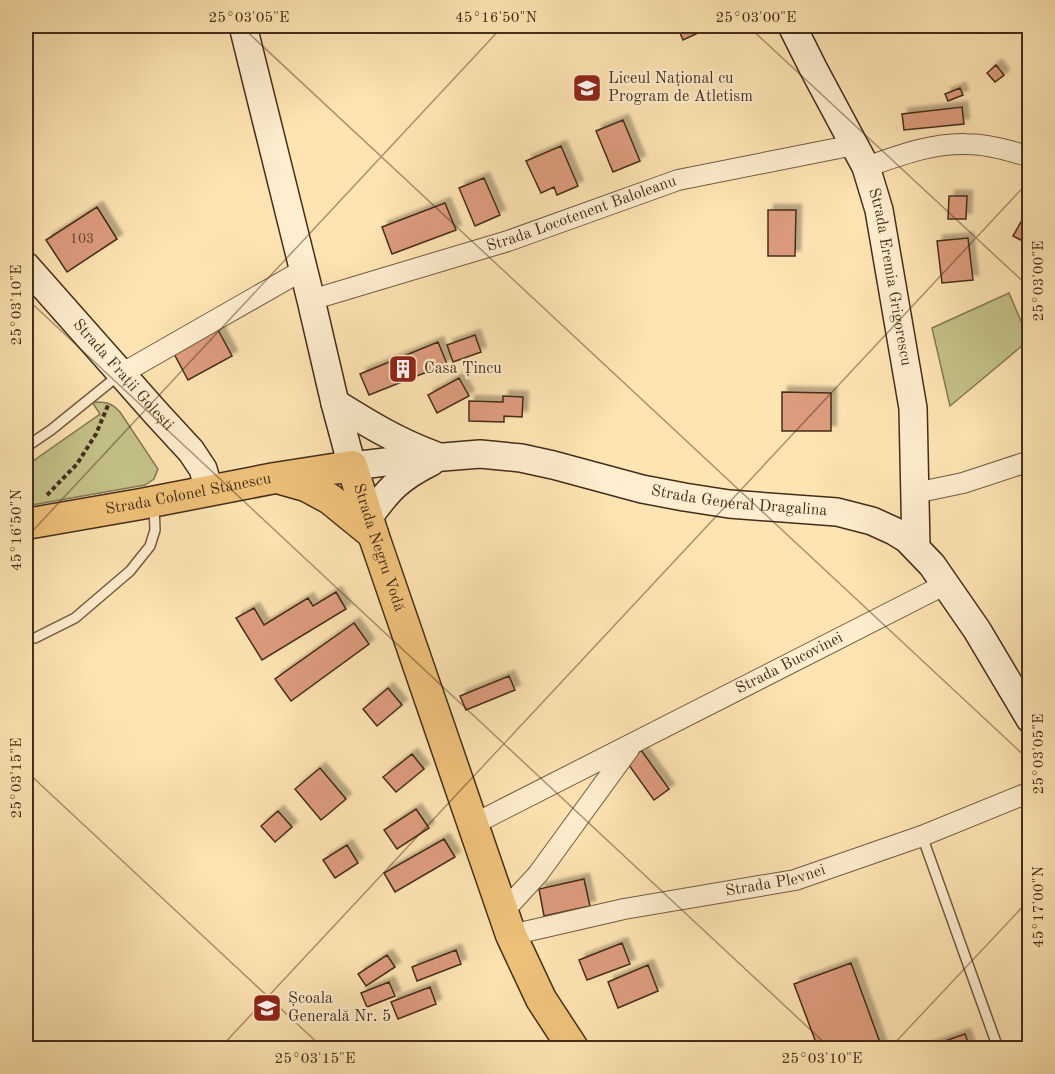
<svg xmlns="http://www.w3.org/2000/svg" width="1055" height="1074" font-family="'Old Standard TT',serif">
<defs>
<filter id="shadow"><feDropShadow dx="5.5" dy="-5.5" stdDeviation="1.5" flood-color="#0004"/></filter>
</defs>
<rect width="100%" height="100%" fill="#fee4b3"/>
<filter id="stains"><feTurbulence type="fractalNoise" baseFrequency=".00333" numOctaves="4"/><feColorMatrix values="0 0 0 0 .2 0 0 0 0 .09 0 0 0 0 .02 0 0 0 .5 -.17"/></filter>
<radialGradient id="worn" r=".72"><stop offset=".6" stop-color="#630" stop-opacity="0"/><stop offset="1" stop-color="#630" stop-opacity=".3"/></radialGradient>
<path fill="#c4c289" stroke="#847851" stroke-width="1.5" d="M1009 293 1029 340 950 406 932 328Z
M92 402C106 402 111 402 120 412L158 469 154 479 145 485 26 506V466L100 414Z"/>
<path fill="#dd9c7e" stroke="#442d19" stroke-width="1.5" filter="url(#shadow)" d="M677 26H713L683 40Z
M996 65 1004 75 995 82 987 73Z
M960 88 963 95 948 101 945 94Z
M962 107 964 124 904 130 902 114Z
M623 120 640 161 613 172 596 131Z
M561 146 578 186 557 195 554 187 541 193 526 161Z
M484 178 500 215 475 226 459 188Z
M949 196H967L966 219H948Z
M445 203 456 230 392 254 382 227Z
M1030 206V245L1013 236Z
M97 207 117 239 67 272 46 240Z
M768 210H796L795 256H768Z
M968 238 973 280 942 283 937 241Z
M26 276 38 295 26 301Z
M216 326 232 356 188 380 172 350Z
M475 335 481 352 453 362 447 345Z
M438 342 447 364 369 395 360 374Z
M459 378 469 396 437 413 428 395Z
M782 392 831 393V431H782Z
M503 396 523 397 522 417 504 416V422L469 421V401L503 402Z
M336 592 346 609 262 660 236 618 254 608 264 625 308 598 313 606Z
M354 623 369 644 291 701 275 679Z
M509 676 515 690 466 710 460 696Z
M388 688 402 705 377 726 363 709Z
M641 750 669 789 654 800 626 761Z
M412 754 424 769 396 792 383 777Z
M320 768 346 799 321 820 295 789Z
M416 809 429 828 397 849 384 830Z
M278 811 292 827 275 842 261 826Z
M444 839 455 857 395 892 384 873Z
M347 845 358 863 335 878 323 860Z
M584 879 590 906 544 916 539 889Z
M622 943 630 964 587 980 579 960Z
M456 950 461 964 417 981 412 967Z
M387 955 395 967 366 986 358 974Z
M851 963 882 1048H818L794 984Z
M648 965 658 991 618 1008 608 982Z
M389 982 395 996 367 1007 361 993Z
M430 987 436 1004 398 1019 391 1002Z
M965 1034 970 1048H925Z"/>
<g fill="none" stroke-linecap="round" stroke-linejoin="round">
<g stroke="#725b40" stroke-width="12">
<path id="lane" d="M26 447 51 430 119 375
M35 638 75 618 130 571 150 546 155 530 154 506
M922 836 998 1048"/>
</g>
<g stroke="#725b40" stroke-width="22">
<g id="street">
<path d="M866 167C898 156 931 143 966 144 988 144 1009 150 1030 157"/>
<path id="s1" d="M311 300 508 241 678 180 854 145"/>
<path d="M121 374 303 270"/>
<path d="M915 493 963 483 1030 461"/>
<path id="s2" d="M474 824 946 584"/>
<path d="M503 912 538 874 629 749"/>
<path id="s3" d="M511 935 624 909 795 880 922 836 1030 792"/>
</g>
</g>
<g stroke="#442d19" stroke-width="30">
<g id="secondary">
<path id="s4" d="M243 26 311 300 335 403 352 466 394 461 480 454 521 458 553 465 642 489 684 497 729 504 837 512 872 521 894 531 907 539 932 565 977 630 1030 719"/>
<path id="s5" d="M792 26 813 68 866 167 879 210 913 408 916 547"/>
<path id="s6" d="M26 266 156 413 191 451 203 469 209 490"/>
<path d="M335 403C367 423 398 442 434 455"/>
<path d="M368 518C389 489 399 478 431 462"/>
</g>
</g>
<g stroke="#442d19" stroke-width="33">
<g id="primary">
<path d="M281 479 306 486 330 499 373 534"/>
<path id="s7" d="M26 524 141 504 275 478 352 466 373 534 511 935 541 999 573 1048"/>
</g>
</g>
<path stroke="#442d19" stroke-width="4" stroke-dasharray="4.5 3" stroke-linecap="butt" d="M47 495 77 464 96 434 109 403"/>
<use href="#lane" stroke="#feedce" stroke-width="9"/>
<use href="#street" stroke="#feedce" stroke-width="20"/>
<use href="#secondary" stroke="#feedce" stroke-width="27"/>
<use href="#primary" stroke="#efc27a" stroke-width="30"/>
</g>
<path fill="none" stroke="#442d19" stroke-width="1.5" stroke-opacity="0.45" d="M241 26 1030 761M748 26 1030 288M26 298 830 1048M26 538 503 26M26 771 323 1048M220 1048 1030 180M890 1048 1030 899"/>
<defs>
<g id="university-square" transform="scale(1.5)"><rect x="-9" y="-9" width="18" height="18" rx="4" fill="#8f2418" stroke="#feedce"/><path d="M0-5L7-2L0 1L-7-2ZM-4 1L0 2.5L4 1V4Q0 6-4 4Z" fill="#fff"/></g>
<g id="building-square" transform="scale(1.5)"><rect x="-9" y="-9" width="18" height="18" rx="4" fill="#8f2418" stroke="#feedce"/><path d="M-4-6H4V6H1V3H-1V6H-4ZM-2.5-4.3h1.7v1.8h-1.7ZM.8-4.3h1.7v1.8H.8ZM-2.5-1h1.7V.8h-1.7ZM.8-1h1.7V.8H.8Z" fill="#fff"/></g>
<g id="school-square" transform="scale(1.5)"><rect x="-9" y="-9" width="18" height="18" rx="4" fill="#8f2418" stroke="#feedce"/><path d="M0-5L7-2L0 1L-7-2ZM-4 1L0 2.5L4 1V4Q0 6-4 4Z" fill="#fff"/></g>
</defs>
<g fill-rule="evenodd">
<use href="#university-square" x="587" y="88"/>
<use href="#building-square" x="403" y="369"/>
<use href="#school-square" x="267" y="1008"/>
</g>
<g text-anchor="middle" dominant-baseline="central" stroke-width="4.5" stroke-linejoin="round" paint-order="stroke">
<g font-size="14" fill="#6a4932">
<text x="82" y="239">103</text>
</g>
<g font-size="16" fill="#442d19" stroke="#feedce" text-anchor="start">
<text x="608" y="79">Liceul Național cu<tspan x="608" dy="18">Program de Atletism</tspan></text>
<text x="424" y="369">Casa Țincu</text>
<text x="288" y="999">Școala<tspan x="288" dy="18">Generală Nr. 5</tspan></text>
</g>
<g font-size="16" fill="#442d19" stroke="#feedce">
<text stroke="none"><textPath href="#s1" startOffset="284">Strada Locotenent Baloleanu</textPath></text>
<text stroke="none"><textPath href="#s5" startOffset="272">Strada Eremia Grigorescu</textPath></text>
<text stroke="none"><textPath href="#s6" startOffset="146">Strada Frații Golești</textPath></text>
<text stroke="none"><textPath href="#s7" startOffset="165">Strada Colonel Stănescu</textPath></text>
<text stroke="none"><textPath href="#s4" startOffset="846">Strada General Dragalina</textPath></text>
<text stroke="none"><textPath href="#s7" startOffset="417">Strada Negru Vodă</textPath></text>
<text stroke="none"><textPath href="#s2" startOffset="354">Strada Bucovinei</textPath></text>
<text stroke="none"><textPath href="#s3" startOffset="270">Strada Plevnei</textPath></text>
</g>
</g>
<rect width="1055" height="1074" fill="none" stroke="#fee4b3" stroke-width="66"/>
<rect x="33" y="33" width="989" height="1008" fill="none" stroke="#442d19" stroke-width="2"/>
<g font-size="15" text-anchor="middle" fill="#442d19">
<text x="249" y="22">25°03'05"E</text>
<text x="496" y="22">45°16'50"N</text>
<text x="756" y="22">25°03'00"E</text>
<text transform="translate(1038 281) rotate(-90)" y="5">25°03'00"E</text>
<text transform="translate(16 305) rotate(-90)" y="5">25°03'10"E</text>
<text transform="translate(16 530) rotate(-90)" y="5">45°16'50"N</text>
<text transform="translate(1038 754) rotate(-90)" y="5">25°03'05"E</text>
<text transform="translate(16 778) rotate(-90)" y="5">25°03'15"E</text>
<text transform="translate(1038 907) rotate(-90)" y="5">45°17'00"N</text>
<text x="315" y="1063">25°03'15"E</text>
<text x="822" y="1063">25°03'10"E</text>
</g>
<rect width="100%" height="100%" filter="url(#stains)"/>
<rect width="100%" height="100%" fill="url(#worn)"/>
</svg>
